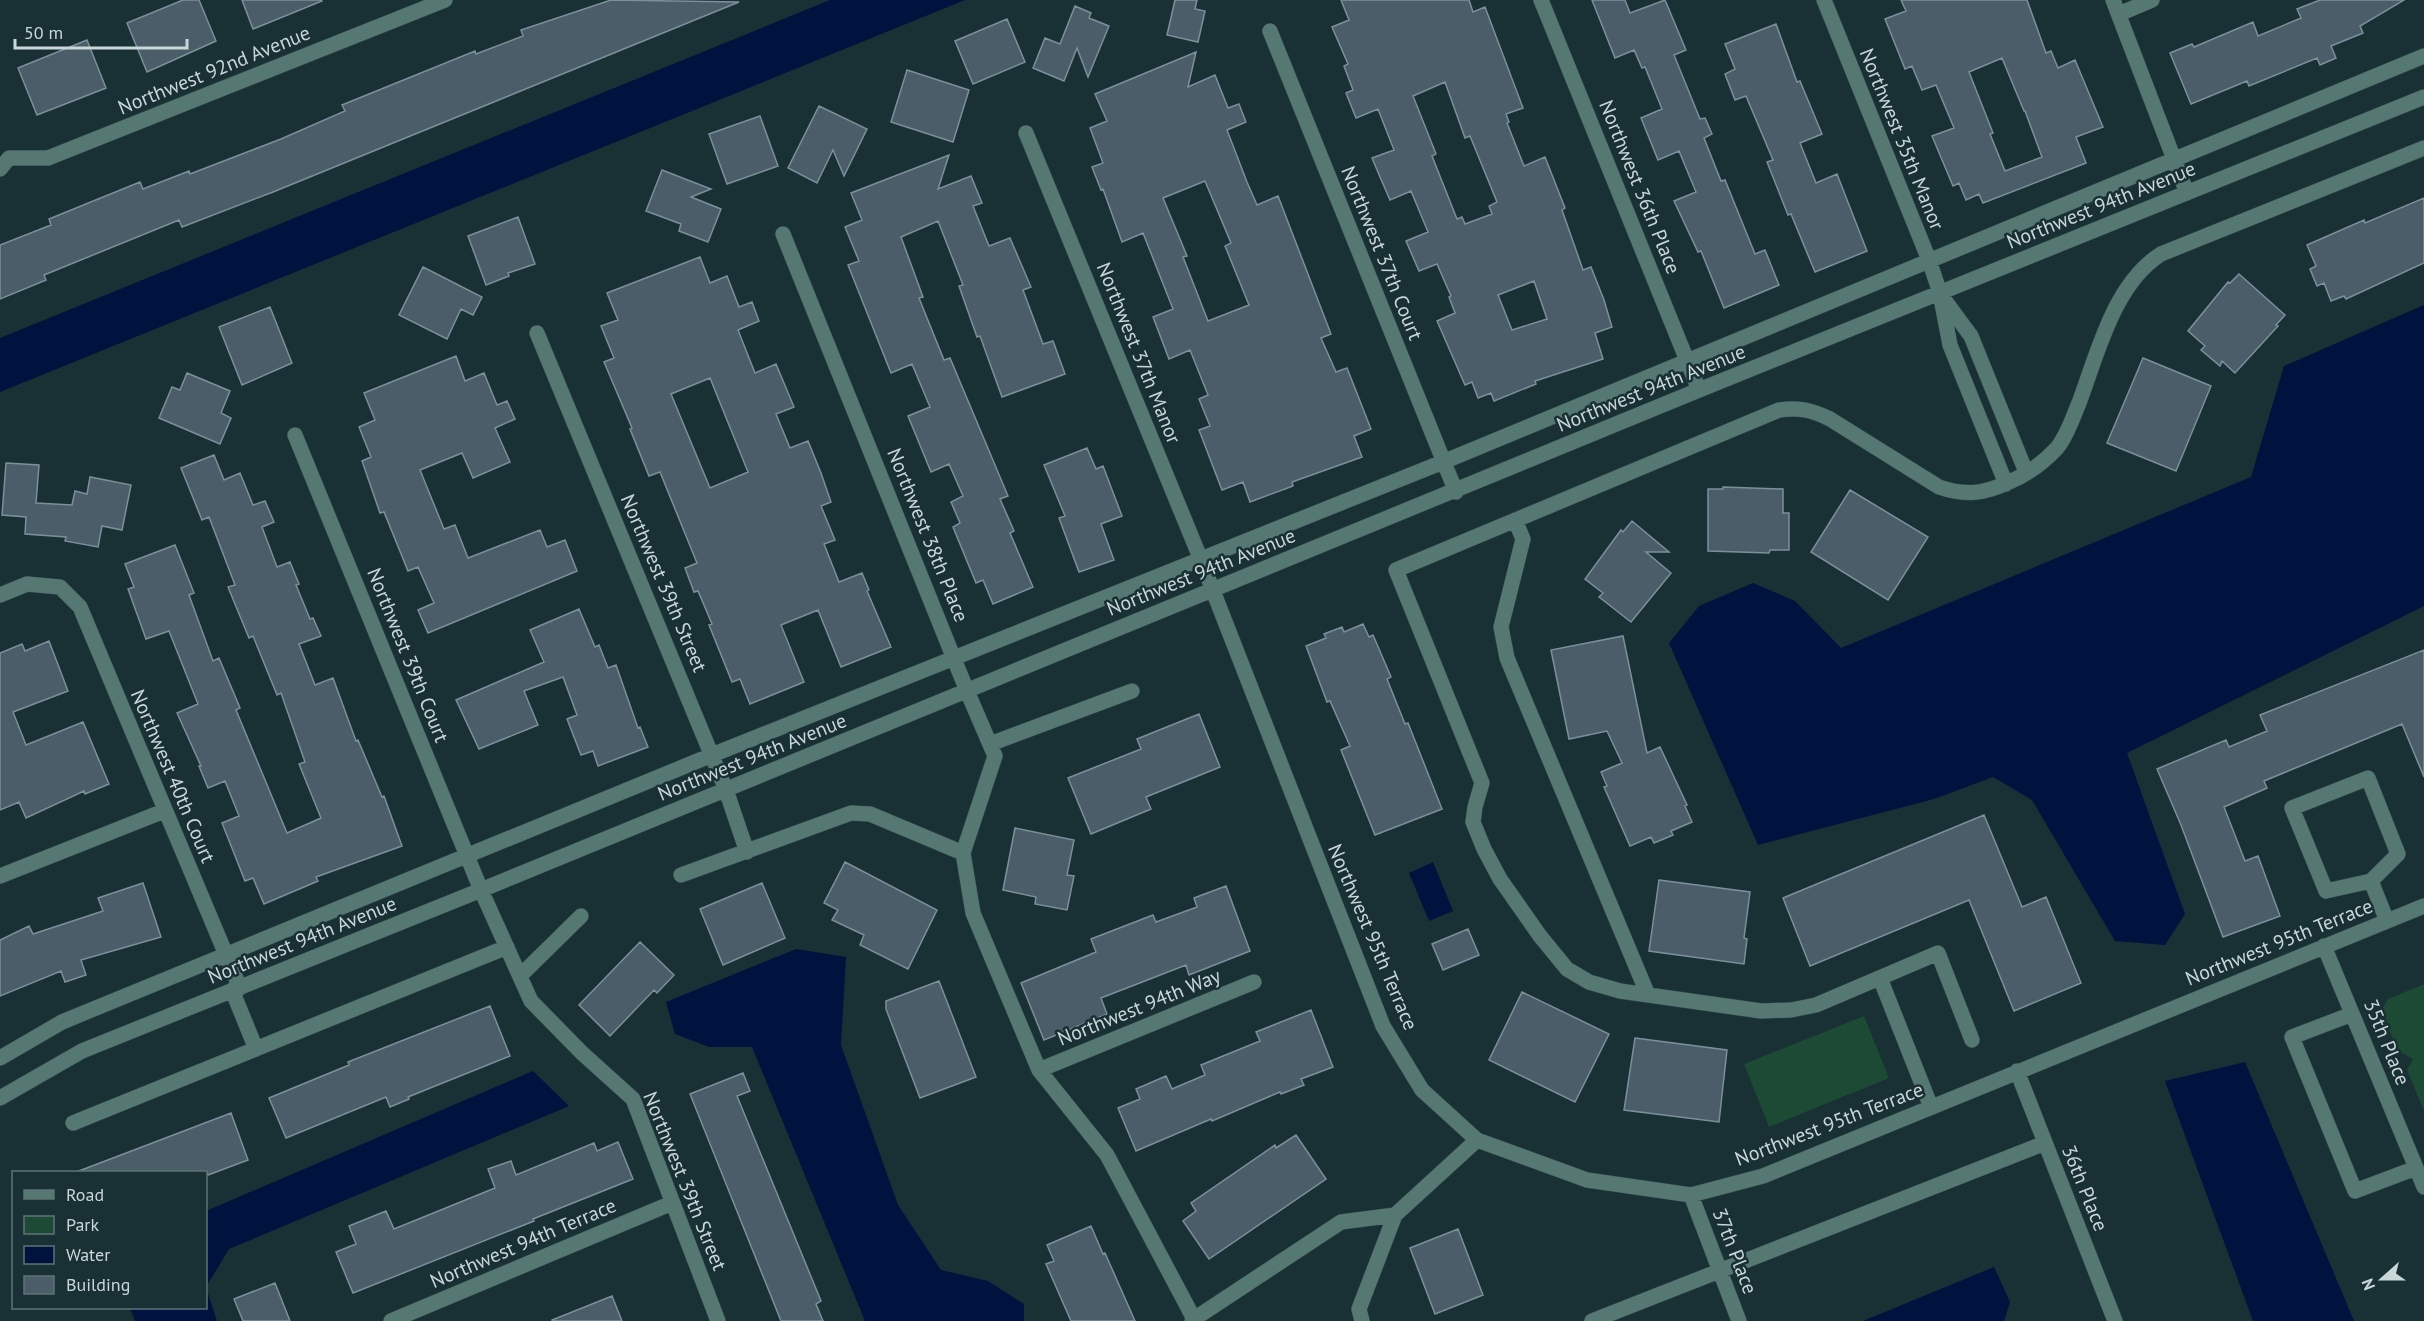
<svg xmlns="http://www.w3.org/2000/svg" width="2424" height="1321" font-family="'PT Sans',sans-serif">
<rect width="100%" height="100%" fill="#193034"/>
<path fill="#1d4a34" d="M2424 984V1111L2407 1070 2413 1059 2398 1051 2381 1011 2388 999Z
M1864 1016 1889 1078 1769 1127 1744 1064Z"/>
<path fill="#00133e" d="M830 0H965L0 392V338Z
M2424 305V606L2127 753 2185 914 2165 945 2115 941 2032 800 1993 777 1934 799 1758 845 1669 643 1699 606 1753 583 1795 601 1841 648 2251 477 2284 366Z
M1433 862 1453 911 1429 921 1409 873Z
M796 949 846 957 841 1045 898 1205 941 1270 988 1281 1024 1304V1321H865L752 1047H709L675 1034 666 1002Z
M2245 1062 2354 1321H2253L2165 1081Z
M533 1071 569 1106 229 1249 206 1287 217 1321H135L130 1308H206V1211Z
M1994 1267 2010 1302 2004 1321H1863Z"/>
<path fill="#4a5d68" stroke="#7c909c" stroke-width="1.5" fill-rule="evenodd" d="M183 0H199L216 41 147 72 127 23Z
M242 0H321L322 1 253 29Z
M611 0 739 2 273 192 182 227 179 220 44 275 46 280 0 299V245L51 225 49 219 140 182 143 189 189 171 190 174 281 139 345 111 342 105 475 51 476 54 523 36 521 30Z
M1175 0H1197L1195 9 1205 11 1198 42 1167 35Z
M1341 0H1469L1473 12 1485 7 1523 108 1506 114 1509 122 1507 123 1524 166 1545 157 1565 208 1562 210 1583 270 1591 267 1604 300 1612 327 1595 333 1603 359 1535 381 1536 384 1494 401 1491 393 1478 398 1472 382 1465 385 1437 321 1455 313 1449 297 1451 296 1437 264 1419 271 1406 241 1428 232 1411 191 1390 200 1380 177 1372 158 1394 150 1378 109 1356 118 1346 93 1353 90 1344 66 1348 64 1332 27 1349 20ZM1445 82 1465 138 1470 136 1497 202 1489 206 1492 214 1465 224 1462 217 1457 219 1432 156 1436 154 1413 96ZM1534 281 1547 319 1512 330 1498 295Z
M1592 0H1625L1630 13 1665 0 1686 50 1674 55 1700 119 1705 118 1712 134 1704 138 1721 181 1725 180 1755 254 1765 250 1779 285 1724 308 1701 251 1698 252 1674 201 1696 192 1679 151 1658 160 1641 118 1662 109 1645 67 1642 68 1634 50 1615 58Z
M1901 0H2027L2046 53 2051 51 2058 68 2075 60 2103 127 2076 137 2086 163 1983 203 1979 194 1966 200 1959 183 1953 186 1932 136 1954 128 1936 85 1922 90 1912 66 1905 69 1885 19 1906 11ZM2002 58 2024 111H2025L2042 157 2005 171 1990 134 1993 133 1969 72Z
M2320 0H2404L2360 26 2363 33 2331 46 2336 58 2320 65 2317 58 2249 86 2247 81 2191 104 2170 53 2192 44 2194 47 2253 22 2258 36 2301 18 2297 9Z
M1075 6 1091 13 1089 18 1109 26 1088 77 1077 48 1064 81 1033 68 1045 38 1060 44Z
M1007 19 1025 62 973 84 955 41Z
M1776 24 1797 82 1800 81 1822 134 1800 143 1816 183 1837 174 1867 251 1815 272 1791 214 1788 215 1767 162 1773 160 1746 96 1735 100 1725 74 1735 69 1725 44Z
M87 40 106 88 37 115 18 68Z
M1196 52 1188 87 1215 75 1228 108 1239 104 1246 122 1227 130 1247 182 1257 205 1278 196 1331 334 1321 338 1336 372 1347 368 1371 429 1354 436 1362 457 1292 482 1293 486 1250 502 1243 482 1222 490 1199 430 1210 426 1199 399 1208 395 1190 350 1169 359 1153 317 1173 309 1143 233 1122 242 1103 189 1101 190 1092 167 1103 163 1090 128 1107 121 1095 94ZM1205 181 1231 243 1225 246 1249 305 1208 321 1183 257 1187 256 1163 198Z
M907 70 969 90 953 142 891 122Z
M819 106 867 129 844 176 833 150 817 183 788 168Z
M760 116 778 166 727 184 709 134Z
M949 155 938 189 971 176 982 203 973 206 989 246 1010 238 1031 287 1023 290 1043 344 1053 341 1065 374 1002 397 980 336 977 337 959 286 963 285 938 221 901 237 923 297 919 298 944 360 950 358 1008 496 1000 499 1014 531 1010 533 1033 587 993 604 983 580 976 583 953 527 960 523 951 502 963 496 949 464 931 472 908 416 930 407 912 364 891 373 848 265 859 261 845 227 862 220 851 193Z
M662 170 711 189 691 197 721 209 708 242 679 231 681 224 646 211Z
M2424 198V263L2346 299 2344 296 2331 301 2324 283 2317 286 2310 269 2316 266 2307 245 2364 220 2365 223Z
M518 217 535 264 508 273 509 276 486 285 468 236Z
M700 257 710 283 727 276 739 307 752 302 759 321 738 330 755 373 776 364 794 407 776 414 790 448 808 441 821 473 831 502 821 506 835 540 824 544 839 582 862 573 869 590 867 591 891 647 841 667 818 610 781 625 804 682 750 704 740 679 732 682 709 625 712 624 698 591 694 592 685 568 697 563 660 472 649 476 630 429 632 428 604 362 614 358 601 326 618 320 607 293ZM710 378 748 472 710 488 671 394Z
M423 267 482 297 473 315 461 309 447 339 399 315Z
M2239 274 2285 315 2276 325 2278 326 2235 373 2222 361 2220 366 2201 350 2205 346 2188 331 2228 282 2230 283Z
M270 307 292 363 242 385 219 327Z
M456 356 465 381 484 373 497 405 507 401 515 419 495 428 510 462 473 478 462 453 420 470 444 529 455 525 468 558 540 530 547 547 565 540 577 571 428 633 418 610 434 603 418 567 408 571 384 512 380 513 362 461 371 457 359 427 375 420 364 393Z
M2143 358 2211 386 2176 471 2107 443Z
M187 373 230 391 221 413 231 418 220 444 159 418 172 387 180 390Z
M1087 448 1096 469 1103 466 1122 516 1101 524 1114 560 1079 572 1059 518 1065 516 1044 465Z
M214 455 224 480 240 473 253 505 265 501 274 522 262 527 277 567 290 562 299 584 296 585 310 619 313 618 321 636 299 644 315 685 333 678 356 741 358 740 382 797 384 796 402 846 316 877 318 881 264 904 253 878 245 881 222 823 239 816 225 781 208 788 199 766H201L177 713 198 704 169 631 146 639 128 589 134 587 125 564 175 545 194 593 189 595 213 661 219 658 240 708 236 710 287 833 321 818 299 764 305 762 281 693 277 695 253 636 249 638 228 587 235 585 209 517 202 520 181 468Z
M6 463 39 465 36 503 72 505 75 491 87 494 90 477 131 485 122 530 102 526 98 547 65 541 66 537 25 534 26 517 2 515Z
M1723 487 1783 489V513H1789V550H1770L1769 553 1708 551V489H1723Z
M1850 490 1928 537 1888 600 1811 552Z
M1632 521 1669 552H1646L1671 573 1631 622 1599 597 1603 593 1585 579 1621 530 1623 532Z
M579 609 595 647 599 645 608 668 616 665 638 728 640 727 648 747 598 766 593 751 581 755 567 719 577 715 563 677 524 691 538 725 479 749 456 700 544 662 530 630Z
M1363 624 1369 637 1373 635 1391 677 1387 679 1405 724 1408 723 1442 809 1375 835 1341 750 1350 746 1330 701 1327 702 1306 646 1326 638 1324 634 1342 627 1344 632Z
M1623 636 1647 753 1660 747 1687 805 1685 806 1692 822 1671 831 1673 835 1654 843 1651 837 1630 846 1604 787 1607 786 1601 772 1622 763 1607 731 1569 739 1551 650Z
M49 641 68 691 13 712 26 745 83 722 109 784 85 794 84 791 26 818 19 802 0 810V653L22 644 25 651Z
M2424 650V777L2402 724 2264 781 2267 788 2224 807 2245 861 2258 856 2280 916 2223 937 2181 825 2157 769 2226 740 2229 747 2267 731 2260 715Z
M1199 714 1220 767 1146 797 1151 809 1091 834 1068 778 1141 749 1137 739Z
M1984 815 2022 907 2046 897 2081 983 2014 1011 1969 900 1810 966 1783 898Z
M1015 828 1074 840 1067 875 1074 876 1067 910 1035 904 1036 897 1003 890Z
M845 862 937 910 908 969 860 945 864 935 832 920 838 910 824 903Z
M1659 880 1750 892 1744 938 1747 939 1744 964 1649 951Z
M143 883 161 937 81 960 86 975 65 982 61 971 0 996V940L29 926 33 934 103 911 98 898Z
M762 883 785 938 723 965 700 909Z
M1226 886 1250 951 1189 975 1186 965 1101 998 1107 1014 1044 1040 1021 983 1096 952 1091 939 1153 915 1156 922 1197 907 1194 898Z
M1468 929 1479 955 1443 970 1432 944Z
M640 942 674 975 657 993 654 990 610 1036 579 1005Z
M939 981 976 1077 920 1098 886 1009V1001Z
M1522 992 1609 1034 1575 1102 1489 1060Z
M490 1006 510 1056 408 1097 409 1099 390 1107 386 1097 286 1138 269 1098 349 1065 348 1062Z
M1311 1010 1333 1067 1301 1079 1304 1085 1281 1094 1280 1092 1212 1121 1211 1119 1136 1151 1118 1108 1140 1099 1136 1089 1166 1076 1172 1089 1205 1075 1201 1065 1260 1041 1256 1032Z
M1635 1038 1727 1050 1719 1122 1624 1110Z
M743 1073 750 1091 737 1096 821 1301 816 1304 823 1321H781L690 1094Z
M231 1113 248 1160 208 1175 207 1173H80L79 1171Z
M1296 1135 1326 1179 1209 1259 1183 1221 1196 1211 1191 1203 1275 1145 1276 1148Z
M618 1142 633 1179 533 1219 534 1221 353 1293 336 1252 356 1244 349 1226 386 1211 394 1229 495 1188 488 1169 511 1161 516 1175 594 1143 597 1151Z
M1091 1226 1103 1254 1105 1253 1135 1321H1071L1046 1264 1054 1261 1047 1245Z
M1458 1229 1483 1295 1435 1314 1410 1248Z
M275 1283 290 1321H243L234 1299Z
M612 1296 622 1321H552V1320Z"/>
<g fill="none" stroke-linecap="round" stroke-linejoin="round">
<g stroke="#354b4e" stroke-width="16">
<path id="minor" d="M1541 0 1699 390
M1824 0 1929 260 1940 293 1950 345 2006 484
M2113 0 2187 193
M2119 14 2152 0
M1270 31 1456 492
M1026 133 1201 560 1383 1026 1422 1090 1477 1140 1587 1180 1691 1195 1763 1176 2424 906
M0 169 9 158H48L445 0
M783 234 967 691 995 756 963 853 973 913 1039 1070 1107 1155 1194 1319 1192 1321
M1943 298 1971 336 2026 472
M537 333 726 790 747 852
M295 435 481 890 531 1001 582 1053 633 1099 718 1321
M1515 520 1523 539 1501 627 1507 658 1648 995
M0 595 27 584 60 587 80 607 240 988
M990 744 1132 691
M681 875 851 813 870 814 963 853
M0 876 164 811
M2371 881 2326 891 2292 808 2368 778 2398 854 2371 881 2387 921
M2324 946 2424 1187
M520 976 581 916
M1880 978 1931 1107
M232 990 256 1049
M2352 1014 2292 1037 2355 1191 2416 1168
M1972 1040 1938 953 1816 1005 1791 1010 1761 1011 1620 991 1589 982 1567 969 1540 936 1500 879 1484 849 1473 822 1475 807 1482 783 1396 570 1779 410C1799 407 1812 410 1830 419L1939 487C1965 496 1984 494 2009 482 2026 475 2044 462 2057 448 2067 436 2073 417 2079 403 2098 352 2114 284 2161 254L2424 148
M0 1058 62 1022 712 755 1443 462 2424 56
M1039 1070 1254 982
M2017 1071 2115 1321
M0 1098 82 1051 481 890 1699 390 2424 97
M73 1123 507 947
M1691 1195 1739 1321
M1194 1319 1341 1222 1395 1215 1477 1140
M391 1321 672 1203
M1362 1321 1359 1309 1395 1215
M1592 1321 2045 1143"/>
</g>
<use href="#minor" stroke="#567873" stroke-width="15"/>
</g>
<g text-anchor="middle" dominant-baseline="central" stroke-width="5" stroke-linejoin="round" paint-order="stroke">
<g font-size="20" fill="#cad7d9" stroke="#193034">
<text transform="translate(214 70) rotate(-22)">Northwest 92nd Avenue</text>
<text transform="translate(1902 139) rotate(68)">Northwest 35th Manor</text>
<text transform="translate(1640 187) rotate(68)">Northwest 36th Place</text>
<text transform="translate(2101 205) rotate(-22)">Northwest 94th Avenue</text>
<text transform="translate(1382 253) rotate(68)">Northwest 37th Court</text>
<text transform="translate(1139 353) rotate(68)">Northwest 37th Manor</text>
<text transform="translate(1651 388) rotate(-22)">Northwest 94th Avenue</text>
<text transform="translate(928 535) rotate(68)">Northwest 38th Place</text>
<text transform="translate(1201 572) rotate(-22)">Northwest 94th Avenue</text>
<text transform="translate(664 583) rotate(67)">Northwest 39th Street</text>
<text transform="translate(408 655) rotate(68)">Northwest 39th Court</text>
<text transform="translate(752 757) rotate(-22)">Northwest 94th Avenue</text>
<text transform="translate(173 776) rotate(67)">Northwest 40th Court</text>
<text transform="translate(1373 937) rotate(67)">Northwest 95th Terrace</text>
<text transform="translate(302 940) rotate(-22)">Northwest 94th Avenue</text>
<text transform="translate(2279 942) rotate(-22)">Northwest 95th Terrace</text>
<text transform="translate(1139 1007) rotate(-22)">Northwest 94th Way</text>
<text transform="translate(2387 1042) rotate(68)">35th Place</text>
<text transform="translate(1829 1124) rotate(-21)">Northwest 95th Terrace</text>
<text transform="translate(685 1181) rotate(68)">Northwest 39th Street</text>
<text transform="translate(2085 1188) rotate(68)">36th Place</text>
<text transform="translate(523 1243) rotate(-23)">Northwest 94th Terrace</text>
<text transform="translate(1735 1251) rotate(69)">37th Place</text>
</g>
</g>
<rect x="12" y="1171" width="195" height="138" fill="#193034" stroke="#607376" stroke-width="1.5"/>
<rect x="24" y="1190" width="30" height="9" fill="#567873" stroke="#607376" stroke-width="1.5"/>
<text x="66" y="1201" font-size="18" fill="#cad7d9">Road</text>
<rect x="24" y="1216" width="30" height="18" fill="#1d4a34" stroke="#607376" stroke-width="1.5"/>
<text x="66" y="1231" font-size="18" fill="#cad7d9">Park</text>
<rect x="24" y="1246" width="30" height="18" fill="#00133e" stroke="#607376" stroke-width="1.5"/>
<text x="66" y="1261" font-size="18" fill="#cad7d9">Water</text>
<rect x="24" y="1276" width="30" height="18" fill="#4a5d68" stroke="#607376" stroke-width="1.5"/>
<text x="66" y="1291" font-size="18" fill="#cad7d9">Building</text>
<g transform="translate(2382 1279) rotate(249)" stroke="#193034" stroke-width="4.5" paint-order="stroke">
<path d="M0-4.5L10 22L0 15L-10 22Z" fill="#cad7d9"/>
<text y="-9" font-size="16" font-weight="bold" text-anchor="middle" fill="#cad7d9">N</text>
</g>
<path d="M15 39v9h172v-9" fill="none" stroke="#cad7d9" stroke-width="3"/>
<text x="24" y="39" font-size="18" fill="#cad7d9" stroke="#193034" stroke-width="4.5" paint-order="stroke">50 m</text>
</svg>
